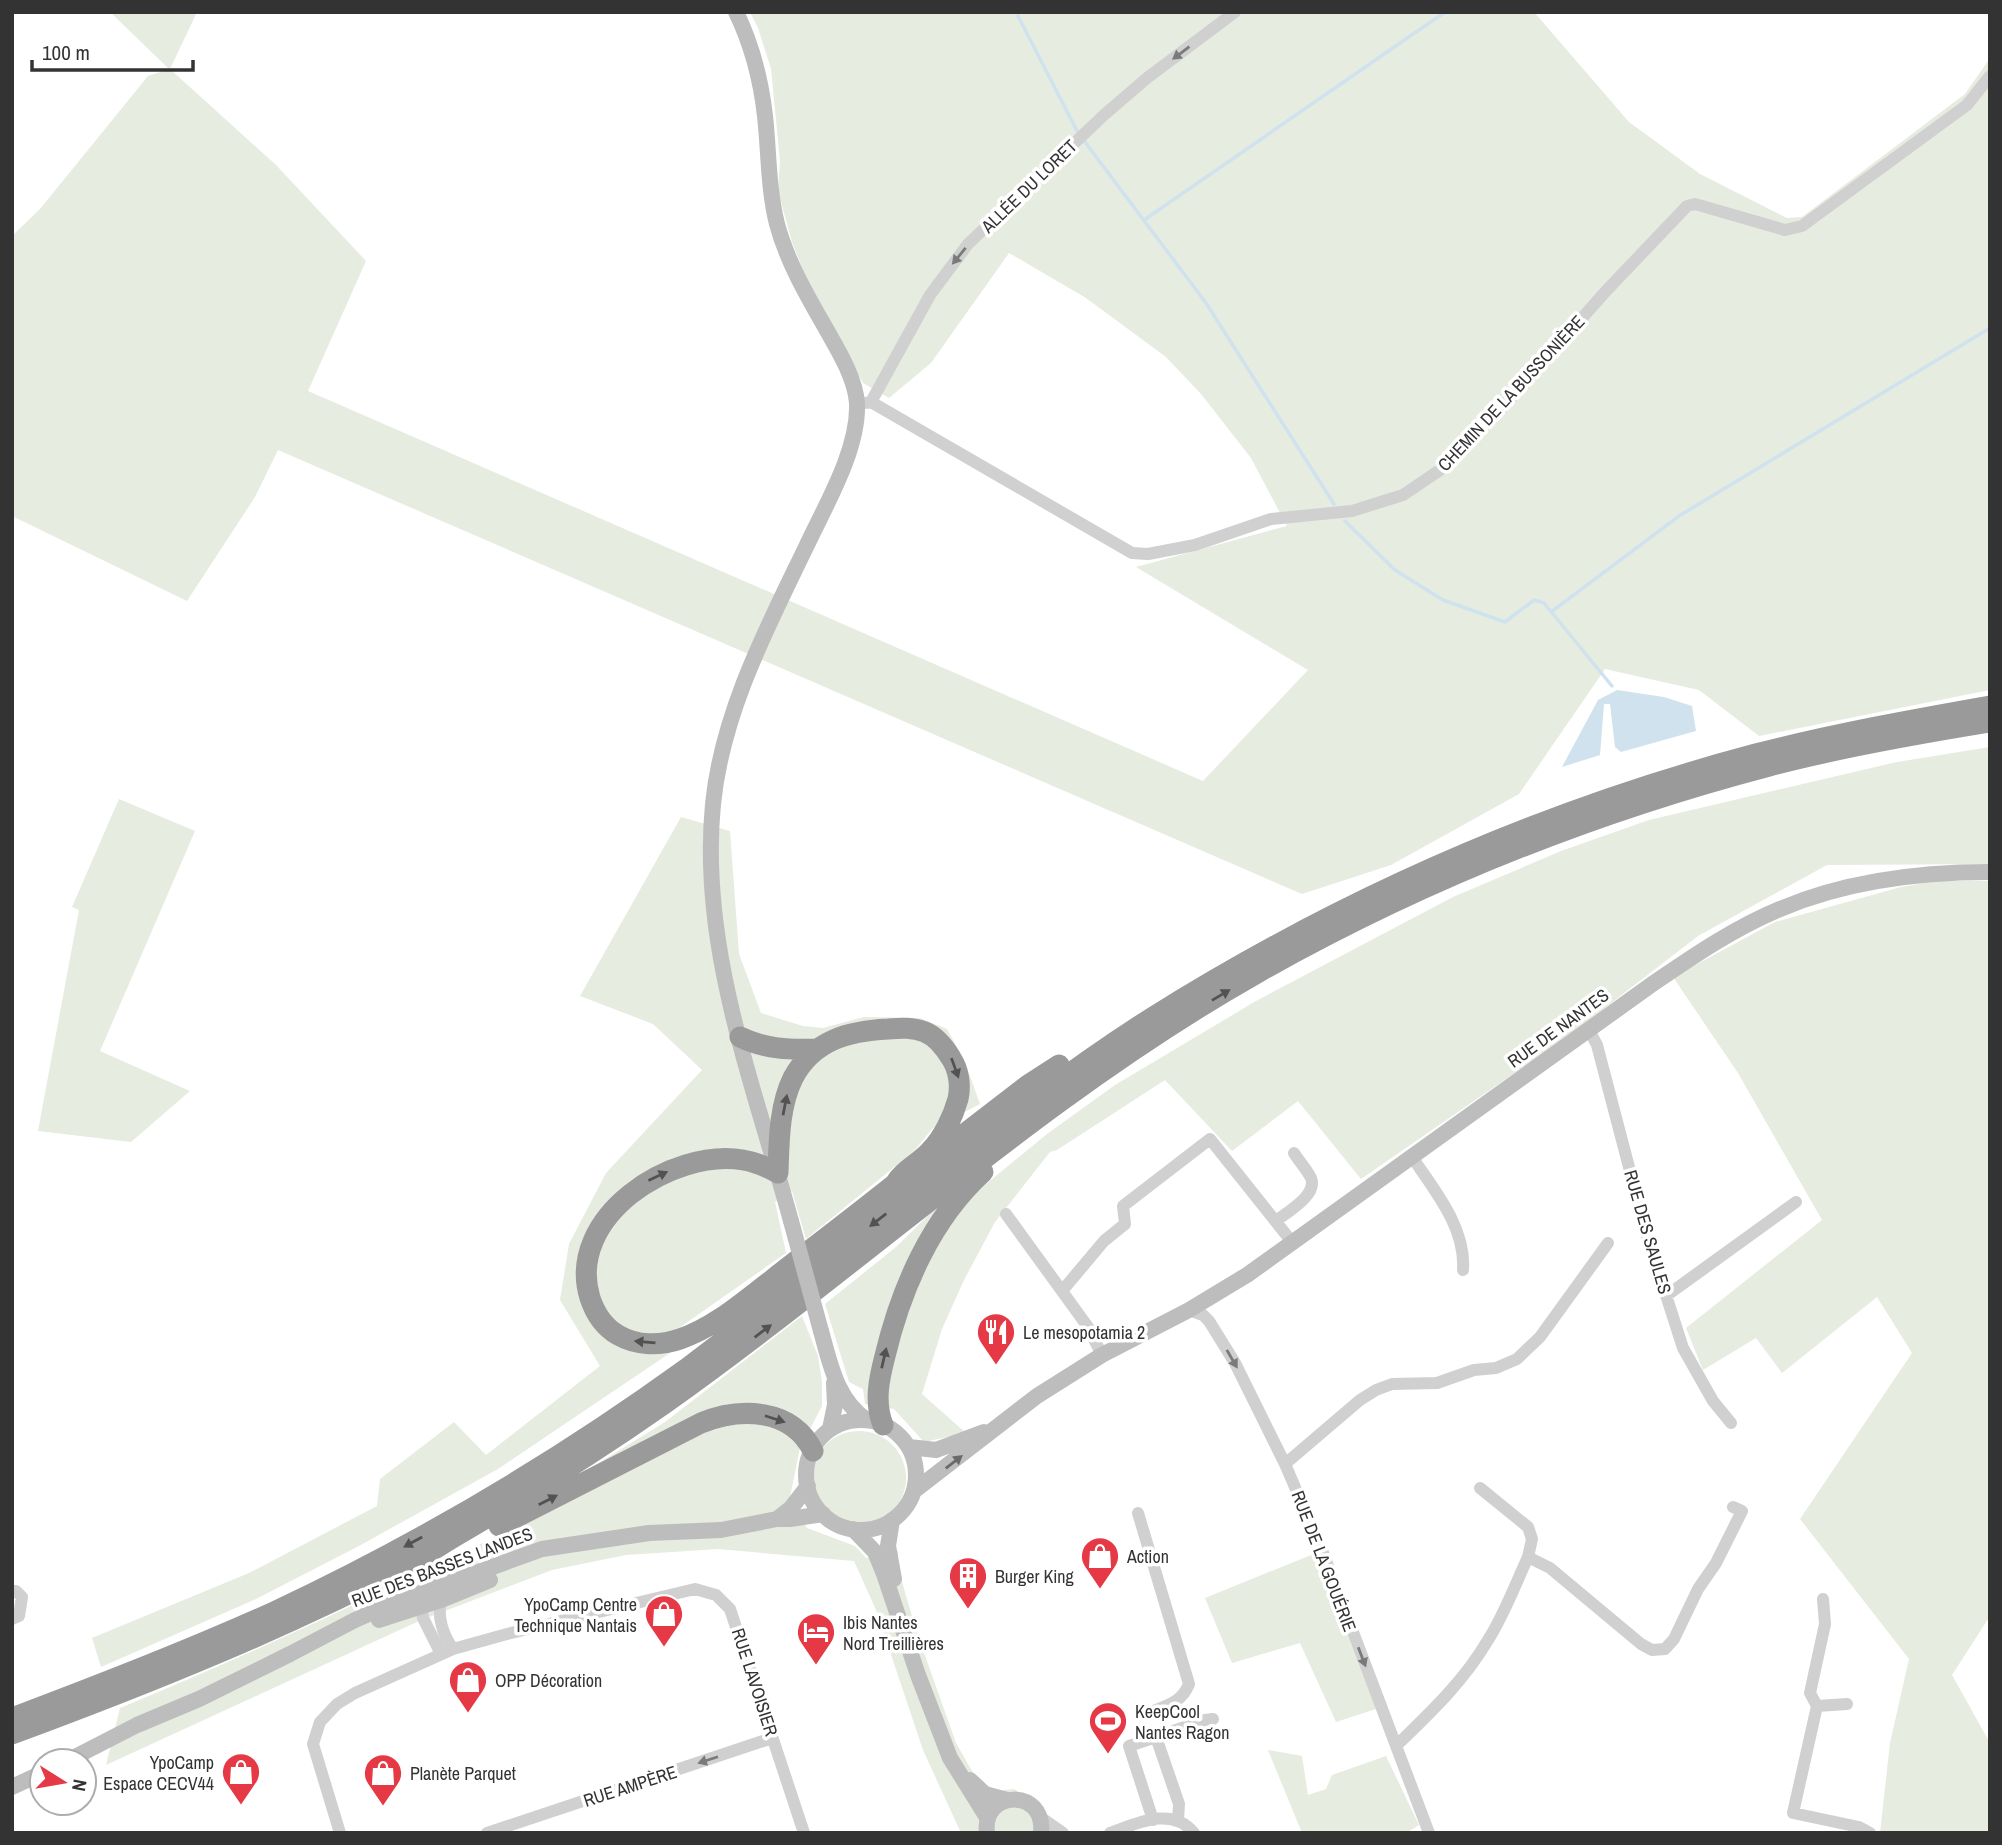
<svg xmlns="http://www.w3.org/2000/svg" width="2002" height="1845" font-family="'Archivo Narrow',sans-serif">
<rect width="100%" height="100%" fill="#fff"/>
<path fill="#e6ecdf" d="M110 12H197L170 69 276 165 366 261 308 391 1203 781 1308 670 1136 567 1287 526 1251 458 1201 394 1166 357 1086 298 1009 253 931 363 889 398 863 383 816 303 792 242 778 191 780 161 771 69 758 28 750 12H1534L1629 122 1700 174 1787 218 1802 217 1965 94 1990 58V690L1759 736 1699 690 1605 669 1519 794 1391 865 1302 894 278 450 255 497 187 601 12 516V236L40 209 148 76 169 69Z
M1990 747V864L1827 865 1698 936 1571 1034 1361 1179 1298 1101 1232 1151 1165 1080 1057 1150 1050 1152 995 1222 964 1280 942 1329 922 1394 966 1433 924 1442 894 1409 865 1404 863 1389 849 1382 825 1304 896 1247 940 1204 980 1189 1047 1134 1115 1085 1256 1001 1453 897 1561 851 1649 820 1897 762Z
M119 799 195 831 100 1051 190 1091 131 1142 38 1131 79 910 72 907Z
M681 817 730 831 739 954 761 1013 803 1026 823 1028 864 1017 920 1018 947 1029 965 1062 980 1104 932 1129 915 1150 806 1239 792 1191 775 1202 786 1253 679 1328 670 1353 498 1469 357 1547 256 1599 101 1667 92 1638 249 1573 377 1506 380 1479 454 1422 486 1455 600 1366 560 1300 569 1244 606 1173 702 1070 653 1024 580 996Z
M1936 881H1990V1616L1952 1675 1990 1743V1833H1880L1890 1743 1909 1659 1800 1519 1912 1353 1877 1297 1782 1373 1756 1338 1703 1370 1686 1328 1822 1220 1738 1073 1673 977 1775 922 1901 887Z
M802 1316 818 1356 822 1382V1406L800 1448 790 1497 807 1528 855 1546 866 1558 898 1551V1568L916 1630 956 1743 976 1778 995 1791 1014 1789 1041 1807 1048 1821 1069 1833H961L923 1750 876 1610 854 1561 718 1549 626 1555 552 1570 419 1621 106 1765 120 1708C278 1643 432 1569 585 1492L589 1469 665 1422Z
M812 1478a47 47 0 1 1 94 0a47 47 0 1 1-94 0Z
M1316 1553 1376 1709 1336 1722 1300 1643 1232 1663 1205 1598Z
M1268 1750 1302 1756 1308 1795 1326 1789 1332 1775 1386 1756 1419 1825 1406 1833H1302Z"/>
<path fill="#cfe2ee" d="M1617 690 1664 697 1692 706 1696 731 1621 752 1615 747 1610 704H1604L1600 755 1562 767 1598 700Z"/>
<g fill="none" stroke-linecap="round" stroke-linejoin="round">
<path stroke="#cfe2ee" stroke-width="3.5" d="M1018 16 1077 131
M1085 142 1206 303 1334 504
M1144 220 1445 12
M1345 521 1395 570 1443 600 1505 622 1534 600 1544 603 1612 686
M1551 612 1679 516 1990 328"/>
<path stroke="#d0d0d0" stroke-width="12" d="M871 402 930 295 968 244 1104 115 1147 78 1235 12
M857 404 871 402 1132 553 1148 554 1195 545 1271 519 1352 511 1403 495 1440 470 1504 406 1606 291 1687 206 1695 204 1785 230 1802 226 1967 105 1990 76
M1589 1030 1597 1045 1647 1236 1683 1348 1713 1401 1731 1423
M1412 1157C1435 1191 1466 1228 1463 1270
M1006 1214 1088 1327 1102 1355
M1276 1221C1287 1212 1318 1195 1311 1178 1307 1170 1299 1161 1294 1153
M1062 1291 1104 1241 1125 1224 1123 1206 1210 1139 1292 1242
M1666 1296 1796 1202
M1189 1310 1203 1315 1209 1321 1235 1363 1285 1464 1322 1550 1429 1833
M1285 1464 1360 1400 1376 1390 1392 1384 1437 1383 1474 1370 1496 1368 1517 1359 1540 1337 1608 1243
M1480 1488 1528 1527 1532 1539 1528 1557
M1138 1513 1189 1684C1182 1702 1168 1705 1151 1712
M12 1591H16L22 1597 19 1616 12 1619
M1823 1599 1825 1624 1810 1693 1817 1706 1847 1704
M425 1600 421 1606 423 1618 441 1654
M441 1600C437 1617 443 1635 453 1649
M1817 1706 1793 1813 1859 1827 1870 1833
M1156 1737 1205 1720 1213 1719
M1396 1746C1430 1713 1464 1681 1488 1640 1504 1615 1515 1585 1528 1557L1550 1568 1641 1644 1652 1650 1665 1649 1674 1639 1698 1589 1716 1563 1742 1511 1733 1507
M1040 1817 1063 1833
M1153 1820 1129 1746 1156 1737 1179 1804 1178 1820
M340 1833 313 1744 320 1722 337 1704 355 1693 453 1649 507 1634 695 1589 716 1595 730 1609 804 1833
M487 1833 772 1738
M1110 1833C1138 1823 1172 1806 1194 1833"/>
<path stroke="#bdbdbd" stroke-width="16" d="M736 12C752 45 761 80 765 116 769 152 768 188 777 224 787 261 806 294 825 327 838 350 855 377 857 403 859 450 825 506 806 547 767 628 722 713 713 804 699 947 754 1085 791 1221
M821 1331C830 1363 837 1401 867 1420
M806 1475a55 55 0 1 1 110 0a55 55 0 1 1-110 0Z
M830 1429 835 1405 834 1383
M909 1447 936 1450 984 1432
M914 1491 1037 1396 1102 1355 1189 1310 1247 1275 1651 985C1692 957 1734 928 1780 909 1846 881 1919 872 1990 872
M777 1519 791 1508 808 1486
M892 1520 888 1546 894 1579
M853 1529 875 1552 884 1574 918 1675 950 1758 988 1819
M379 1620 441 1600 490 1580
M67 1761 137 1725 199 1699 290 1654 355 1620 396 1602 542 1549 649 1533 721 1530 777 1519H790L823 1514
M970 1780 985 1794 1007 1800
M12 1787 42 1773
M987 1833C981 1790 1046 1787 1041 1833"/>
<path stroke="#9a9a9a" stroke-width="21" d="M740 1037C765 1049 789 1050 817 1049
M895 1184C903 1170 919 1163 930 1151 943 1138 953 1117 958 1099 961 1086 959 1070 951 1058 945 1048 937 1037 925 1032 913 1027 900 1028 888 1029 849 1031 813 1040 793 1078 779 1106 779 1142 778 1173 767 1167 755 1162 743 1160 672 1148 565 1217 590 1298 595 1313 604 1327 618 1335 637 1346 660 1346 680 1339 715 1327 744 1301 773 1279 814 1247 855 1216 895 1184L902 1182 1028 1085 1059 1065
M883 1425C874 1402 879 1379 885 1356 901 1289 931 1219 983 1172
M499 1526 701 1423C740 1407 792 1408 813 1451
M12 1718C100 1685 188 1651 274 1612 419 1544 556 1463 686 1369 765 1309 844 1248 922 1186 996 1128 1070 1070 1150 1019 1338 901 1541 811 1756 754 1833 734 1911 720 1990 706
M12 1734C150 1683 286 1628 416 1560 432 1551 448 1540 464 1531 533 1491 600 1449 664 1404 864 1262 1043 1094 1257 973 1418 882 1590 813 1769 766 1841 747 1916 734 1990 722"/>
<path stroke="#bdbdbd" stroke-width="16" d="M791 1221 821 1331"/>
</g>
<defs><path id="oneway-solid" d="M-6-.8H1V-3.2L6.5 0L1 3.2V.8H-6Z" transform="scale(1.75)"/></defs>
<g fill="#7a7a7a">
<use href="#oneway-solid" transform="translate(1181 53) rotate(143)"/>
<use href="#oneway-solid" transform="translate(959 256) rotate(129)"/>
<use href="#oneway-solid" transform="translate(1232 1359) rotate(60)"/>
<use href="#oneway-solid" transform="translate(1362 1657) rotate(69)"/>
<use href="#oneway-solid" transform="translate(708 1760) rotate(162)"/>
</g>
<g fill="#525252">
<use href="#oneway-solid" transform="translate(1221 995) rotate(-31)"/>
<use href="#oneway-solid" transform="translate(955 1068) rotate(70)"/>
<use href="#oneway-solid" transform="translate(785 1105) rotate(-79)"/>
<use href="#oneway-solid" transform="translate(658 1176) rotate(-25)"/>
<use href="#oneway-solid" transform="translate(878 1220) rotate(142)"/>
<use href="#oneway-solid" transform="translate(763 1331) rotate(-37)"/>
<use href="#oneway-solid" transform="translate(645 1342) rotate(-175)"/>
<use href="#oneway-solid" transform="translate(884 1358) rotate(-77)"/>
<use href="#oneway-solid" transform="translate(775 1419) rotate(18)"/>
<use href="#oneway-solid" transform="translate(548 1500) rotate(-27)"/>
<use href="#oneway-solid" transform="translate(413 1542) rotate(151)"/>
</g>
<use fill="#6a6a6a" href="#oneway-solid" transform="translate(954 1462) rotate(-38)"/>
<defs>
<g id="restaurant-pin" transform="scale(2.0125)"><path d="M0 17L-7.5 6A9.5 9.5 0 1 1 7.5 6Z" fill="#e63946" stroke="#fff"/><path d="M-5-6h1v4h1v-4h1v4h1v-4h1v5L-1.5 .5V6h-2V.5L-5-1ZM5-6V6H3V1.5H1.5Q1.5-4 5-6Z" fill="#fff"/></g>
<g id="shop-pin" transform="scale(2.0125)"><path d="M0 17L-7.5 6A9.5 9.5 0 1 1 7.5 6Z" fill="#e63946" stroke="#fff"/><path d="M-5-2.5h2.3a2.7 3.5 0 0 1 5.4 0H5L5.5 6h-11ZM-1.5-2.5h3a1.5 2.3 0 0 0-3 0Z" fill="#fff"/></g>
<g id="building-pin" transform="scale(2.0125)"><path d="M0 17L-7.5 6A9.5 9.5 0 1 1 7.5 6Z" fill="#e63946" stroke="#fff"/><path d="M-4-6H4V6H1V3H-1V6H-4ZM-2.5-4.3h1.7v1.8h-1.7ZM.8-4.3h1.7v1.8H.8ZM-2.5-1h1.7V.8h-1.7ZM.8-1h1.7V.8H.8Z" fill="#fff"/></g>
<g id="hotel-pin" transform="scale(2.0125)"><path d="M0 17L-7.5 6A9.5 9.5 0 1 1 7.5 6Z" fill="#e63946" stroke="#fff"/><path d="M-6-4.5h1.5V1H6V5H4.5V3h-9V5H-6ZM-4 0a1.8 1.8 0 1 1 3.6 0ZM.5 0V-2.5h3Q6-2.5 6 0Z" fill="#fff"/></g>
<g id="stadium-pin" transform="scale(2.0125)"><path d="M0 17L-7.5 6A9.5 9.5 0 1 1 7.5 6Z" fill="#e63946" stroke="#fff"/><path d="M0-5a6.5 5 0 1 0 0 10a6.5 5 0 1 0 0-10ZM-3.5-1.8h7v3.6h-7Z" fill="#fff"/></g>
</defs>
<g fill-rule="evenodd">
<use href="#restaurant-pin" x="996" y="1332"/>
<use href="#shop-pin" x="1100" y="1556"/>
<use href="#building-pin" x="968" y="1576"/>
<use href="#shop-pin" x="664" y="1614"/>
<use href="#hotel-pin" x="816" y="1632"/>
<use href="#shop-pin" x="468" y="1680"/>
<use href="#stadium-pin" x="1108" y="1721"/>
<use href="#shop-pin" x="241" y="1772"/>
<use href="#shop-pin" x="383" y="1773"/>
</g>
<g text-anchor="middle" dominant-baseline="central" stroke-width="7" stroke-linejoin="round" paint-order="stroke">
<g font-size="18" fill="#333" stroke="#fff">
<text transform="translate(1029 186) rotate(-44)">ALLÉE DU LORET</text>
<text transform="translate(1511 393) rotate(-47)">CHEMIN DE LA BUSSONIÈRE</text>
<text transform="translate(1558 1028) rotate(-36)">RUE DE NANTES</text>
<text transform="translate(1648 1232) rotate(74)">RUE DES SAULES</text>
<text transform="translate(1324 1561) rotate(69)">RUE DE LA GOUÉRIE</text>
<text transform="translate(442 1567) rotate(-21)">RUE DES BASSES LANDES</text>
<text transform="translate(755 1682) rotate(72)">RUE LAVOISIER</text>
<text transform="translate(630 1786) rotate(-18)">RUE AMPÈRE</text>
</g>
<g font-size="18" fill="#333" stroke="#fff" text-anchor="start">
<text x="1023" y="1332">Le mesopotamia 2</text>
<text x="1127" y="1556">Action</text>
<text x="995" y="1576">Burger King</text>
<text x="637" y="1604" text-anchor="end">YpoCamp Centre<tspan x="637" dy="21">Technique Nantais</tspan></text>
<text x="843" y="1622">Ibis Nantes<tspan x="843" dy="21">Nord Treillières</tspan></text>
<text x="495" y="1680">OPP Décoration</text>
<text x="1135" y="1711">KeepCool<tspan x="1135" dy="21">Nantes Ragon</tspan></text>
<text x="214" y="1762" text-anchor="end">YpoCamp<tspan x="214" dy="21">Espace CECV44</tspan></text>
<text x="410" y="1773">Planète Parquet</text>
</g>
</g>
<rect width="2002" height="1845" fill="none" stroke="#333333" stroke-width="28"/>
<g transform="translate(63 1782) rotate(101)"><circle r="33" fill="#ffffff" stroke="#adadad" stroke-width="2"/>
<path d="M0-5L12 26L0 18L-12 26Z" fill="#e63946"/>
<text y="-10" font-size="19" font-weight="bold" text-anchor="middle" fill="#333333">N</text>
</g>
<path d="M32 60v10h161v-10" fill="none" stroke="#333333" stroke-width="3.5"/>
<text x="42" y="60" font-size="21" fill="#333333" stroke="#ffffff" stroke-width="5" paint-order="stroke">100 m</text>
</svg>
